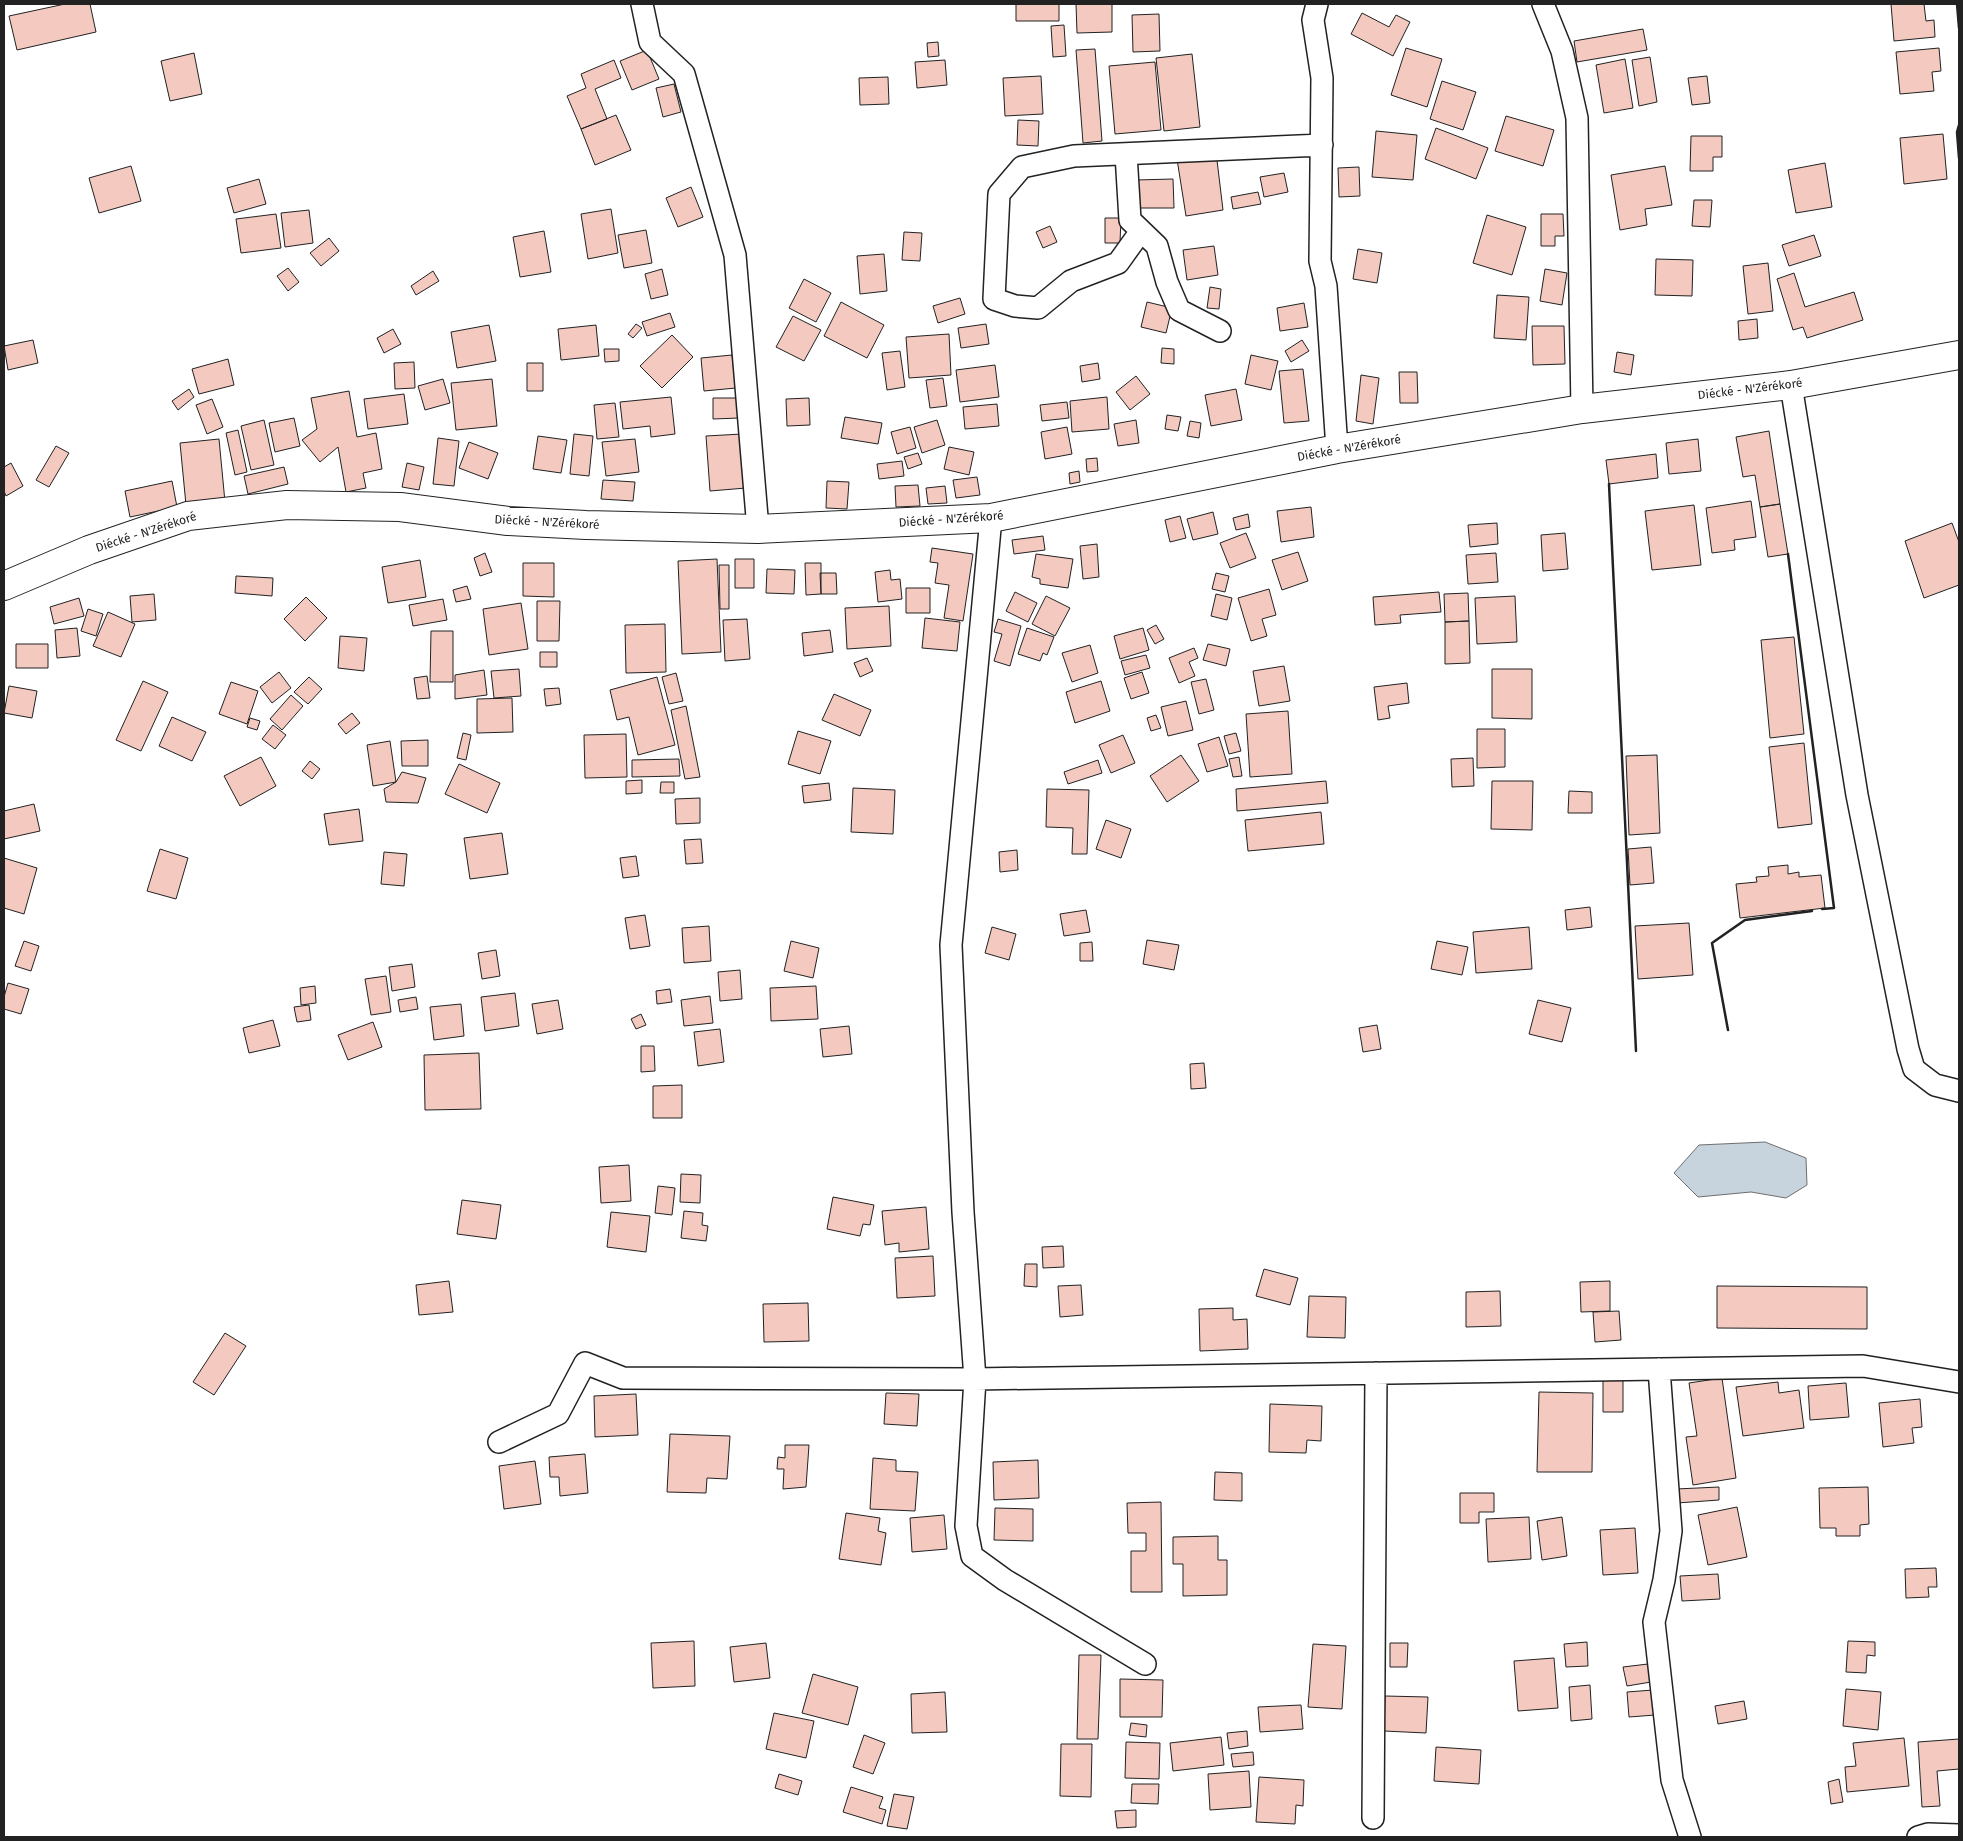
<svg xmlns="http://www.w3.org/2000/svg" width="1963" height="1841" font-family="'Fira Sans',sans-serif">
<rect width="100%" height="100%" fill="#fff"/>
<path fill="#c7d3dd" stroke="#6f6f6f" d="M1765 1142 1806 1158 1807 1185 1786 1198 1751 1192 1698 1197 1674 1173 1699 1145Z"/>
<path fill="#f3c9c0" stroke="#222" d="M65 4H90L96 32 17 50 9 16Z
M1016 4H1059V21H1016Z
M1076 4H1112V32L1077 33Z
M1891 4H1924L1926 21 1934 20 1935 37 1894 41Z
M1362 13 1389 27 1396 15 1410 22 1393 56 1351 34Z
M1159 14 1160 51 1133 52 1132 15Z
M1064 25 1066 56 1053 57 1051 26Z
M1643 29 1647 50 1577 62 1574 41Z
M938 42 939 56 928 57 927 43Z
M1406 48 1442 59 1427 107 1391 95Z
M1939 48 1941 71 1932 72 1934 91 1900 94 1896 52Z
M1095 49 1102 141 1083 143 1076 50Z
M647 50 659 79 632 90 620 61Z
M194 53 202 94 170 101 161 61Z
M1192 54 1200 127 1164 131 1156 58Z
M1650 57 1657 102 1639 106 1632 60Z
M1625 59 1633 108 1604 113 1596 65Z
M614 60 621 78 595 89 607 119 581 129 567 96 586 88 581 74Z
M945 60 947 85 917 88 915 62Z
M1155 62 1161 130 1115 134 1109 66Z
M1041 76 1043 114 1005 116 1003 78Z
M1707 76 1710 103 1692 105 1688 78Z
M888 77 889 104 860 105 859 78Z
M1442 81 1476 92 1463 130 1430 119Z
M674 84 681 112 663 117 656 88Z
M616 115 631 150 595 165 581 129Z
M1506 116 1554 130 1543 166 1495 151Z
M1018 120 1039 121 1038 146 1017 145Z
M1436 128 1488 148 1476 179 1425 159Z
M1376 131 1417 135 1413 180 1372 177Z
M1943 134 1947 179 1904 184 1900 138Z
M1691 136H1722V157H1713V171H1690Z
M1216 152 1223 210 1186 216 1177 159Z
M1825 163 1832 207 1796 213 1788 170Z
M131 166 141 201 99 213 89 178Z
M1665 166 1672 205 1645 209 1647 225 1620 230 1611 175Z
M1359 167 1360 196 1339 197 1338 168Z
M1284 173 1288 192 1264 197 1260 177Z
M259 179 266 204 234 213 227 188Z
M1173 179 1174 208H1136V180Z
M691 187 703 217 678 227 666 198Z
M1258 192 1261 204 1233 209 1231 197Z
M1694 200H1712L1710 227 1692 226Z
M611 209 618 253 588 259 581 214Z
M309 210 313 243 285 247 281 213Z
M276 214 281 248 241 253 236 219Z
M1541 214H1563L1564 236H1555V246H1541Z
M1487 215 1526 227 1512 275 1473 263Z
M1105 218H1121L1120 243H1105Z
M1050 226 1057 242 1043 248 1036 232Z
M646 230 652 263 624 268 618 235Z
M544 231 551 272 520 277 513 237Z
M904 232 922 233 920 261 902 260Z
M1814 235 1821 256 1789 266 1782 245Z
M329 238 339 251 321 266 310 253Z
M1214 246 1218 275 1187 280 1183 250Z
M1358 249 1382 253 1377 283 1353 279Z
M884 254 887 291 860 294 857 256Z
M1656 259 1693 260 1692 296 1655 295Z
M1768 263 1773 311 1748 314 1743 266Z
M288 268 299 282 288 291 277 276Z
M662 269 668 295 651 299 645 274Z
M1545 269 1567 273 1562 305 1540 301Z
M433 271 439 281 416 295 411 286Z
M1794 273 1805 307 1854 292 1863 320 1807 338 1803 327 1793 330 1777 279Z
M804 279 831 293 816 322 789 308Z
M1210 287 1221 289 1219 309 1207 308Z
M1497 295 1529 297 1526 340 1494 338Z
M960 298 965 314 938 323 933 306Z
M841 302 884 325 867 358 824 336Z
M1147 302 1172 308 1166 333 1141 327Z
M1304 303 1308 327 1280 331 1277 308Z
M670 313 675 327 647 336 642 322Z
M793 316 821 330 804 361 776 347Z
M1757 319 1758 338 1739 340 1738 321Z
M636 324 642 328 633 338 628 334Z
M986 324 989 344 961 348 958 328Z
M489 325 496 361 457 368 451 332Z
M596 325 599 356 561 360 558 329Z
M1532 326H1564L1565 364 1533 365Z
M393 329 401 344 384 353 377 338Z
M949 334 951 375 909 378 906 337Z
M672 335 693 357 662 388 640 366Z
M33 340 38 363 8 370 4 346Z
M1302 340 1309 351 1291 362 1285 351Z
M1162 348 1174 349V364L1161 363Z
M604 349H619V361L605 362Z
M900 351 905 387 887 390 882 353Z
M1617 352 1634 355 1631 375 1614 372Z
M732 355 736 388 704 391 701 358Z
M1251 355 1278 361 1271 390 1245 384Z
M228 359 234 385 199 394 192 369Z
M414 362 415 388 395 389 394 363Z
M527 363H543V391H527Z
M1098 363 1100 379 1082 382 1080 366Z
M995 365 999 397 960 402 956 370Z
M1303 369 1309 421 1284 423 1279 371Z
M1399 372H1417L1418 403H1400Z
M1361 375 1379 378 1373 424 1356 421Z
M1136 376 1150 394 1130 410 1116 392Z
M943 378 947 406 930 408 926 380Z
M443 379 450 403 425 410 418 386Z
M492 379 497 426 456 430 451 383Z
M189 389 194 397 178 410 172 401Z
M1236 389 1242 420 1211 426 1205 395Z
M349 391 357 437 376 433 382 469 363 473 366 488 346 492 338 447 320 462 302 440 317 429 311 398Z
M404 394 408 424 368 429 364 399Z
M671 397 675 434 651 437 650 426 623 429 620 402Z
M1107 397 1109 429 1072 432 1070 401Z
M713 398H738L739 418 713 419Z
M809 398 810 425 787 426 786 399Z
M212 399 223 427 207 434 196 405Z
M1067 402 1069 418 1042 421 1040 405Z
M615 403 619 437 597 439 594 405Z
M997 404 999 426 965 429 963 407Z
M1167 415 1181 417 1178 431 1165 429Z
M845 417 882 423 878 444 841 438Z
M294 418 300 446 275 452 269 423Z
M264 420 274 465 251 470 241 426Z
M937 420 945 445 922 453 914 427Z
M1136 420 1139 443 1118 446 1114 424Z
M1190 421 1201 423 1199 438 1187 436Z
M910 427 916 448 897 454 891 432Z
M1067 427 1072 454 1045 459 1041 432Z
M238 430 247 472 235 475 226 433Z
M1769 431 1780 504 1760 507 1755 475 1743 477 1736 437Z
M574 434 593 436 589 476 570 474Z
M742 434 746 488 710 491 706 436Z
M538 436 567 440 561 473 533 469Z
M438 438 459 441 454 486 433 484Z
M219 439 225 502 186 505 180 443Z
M635 439 639 472 606 476 602 442Z
M1698 439 1701 471 1669 474 1666 443Z
M469 442 498 453 488 479 459 468Z
M56 446 69 453 49 487 36 480Z
M949 447 974 452 969 475 944 469Z
M918 453 922 464 908 469 904 457Z
M1656 454 1658 478 1609 484 1606 460Z
M1097 458 1098 471 1087 472 1086 459Z
M902 461 904 476 879 479 877 464Z
M11 463 23 486 6 496 4 491V467Z
M407 463 424 467 419 490 402 487Z
M284 467 288 484 248 494 244 476Z
M1079 471 1080 482 1070 484 1069 473Z
M977 477 980 495 956 498 953 480Z
M603 480 635 482 633 501 601 499Z
M172 481 177 507 130 517 125 491Z
M827 481 849 482 847 509 826 508Z
M918 485 920 506 896 507 895 486Z
M945 486 947 503 928 504 926 488Z
M1751 501 1756 537 1734 540 1735 550 1712 553 1706 508Z
M1780 504 1788 554 1768 557 1760 507Z
M1694 505 1701 565 1652 570 1645 511Z
M1311 507 1314 537 1281 542 1277 511Z
M1213 512 1218 534 1193 540 1187 519Z
M1248 514 1250 527 1236 530 1233 518Z
M1180 516 1186 538 1170 542 1165 520Z
M1497 523 1498 544 1470 547 1468 525Z
M1952 523 1959 542V585L1924 598 1905 541Z
M1246 533 1256 558 1230 568 1220 543Z
M1565 533 1568 569 1543 571 1541 535Z
M1043 536 1045 550 1014 554 1012 540Z
M1097 544 1099 577 1083 579 1080 546Z
M932 548 973 554 963 621 944 618 949 585 935 583 938 563 930 562Z
M1298 552 1308 581 1282 590 1272 560Z
M485 553 492 572 480 576 474 558Z
M1496 553 1498 582 1468 584 1466 555Z
M1036 554 1073 559 1068 588 1040 584V579L1032 577Z
M717 559 721 652 682 654 678 561Z
M735 559H754V588H735Z
M420 560 426 597 388 603 382 567Z
M523 563H554V597L523 596Z
M805 563H821V594L806 595Z
M719 565H729V609H720Z
M767 569 795 570 794 594 766 593Z
M890 570 891 580 900 579 902 599 878 602 875 572Z
M820 573H836L837 594H821Z
M1216 573 1229 576 1225 592 1212 589Z
M236 576 273 578 272 596 235 593Z
M467 586 471 599 456 602 453 590Z
M906 588H930V613H906Z
M1269 589 1276 615 1262 619 1267 636 1251 641 1238 598Z
M1015 592 1037 603 1028 622 1006 611Z
M1439 592 1441 612 1400 615 1401 623 1375 625 1373 597Z
M1468 593 1469 621 1445 622 1444 594Z
M154 594 156 620 132 622 130 596Z
M1216 594 1232 598 1227 620 1211 616Z
M1046 596 1070 608 1055 636 1032 624Z
M1515 596 1517 642 1477 644 1475 598Z
M306 597 327 618 305 641 284 619Z
M79 598 84 616 54 624 50 607Z
M443 599 447 620 413 626 409 605Z
M537 601H560L559 641H537Z
M521 603 528 649 489 655 483 609Z
M889 606 891 646 847 649 845 608Z
M88 609 103 614 96 636 81 631Z
M108 612 135 624 121 657 93 646Z
M925 618 960 622 957 651 922 648Z
M747 619 750 659 725 661 723 620Z
M998 619 1021 626 1010 666 994 661 1002 634 994 632Z
M1469 621 1470 663 1445 664V622Z
M665 624 666 672 626 673 625 625Z
M1156 625 1164 639 1155 644 1147 630Z
M77 628 80 656 57 658 55 630Z
M1027 628 1054 637 1047 655 1043 653 1040 661 1018 654Z
M1143 628 1149 650 1120 659 1114 636Z
M830 630 833 652 804 656 802 633Z
M431 631H453V682H430Z
M340 636 367 638 364 671 338 668Z
M1794 637 1804 734 1770 738 1761 640Z
M16 644H48V668H16Z
M1208 644 1230 649 1226 666 1203 660Z
M1090 645 1098 673 1072 682 1062 653Z
M1194 648 1198 658 1189 662 1195 676 1179 683 1169 658Z
M540 652H557V667H540Z
M1146 655 1150 668 1125 675 1121 661Z
M867 658 873 671 860 677 854 663Z
M1284 666 1290 701 1259 706 1253 671Z
M519 669 521 696 494 698 491 671Z
M1492 669H1532V719L1492 718Z
M484 670 487 695 455 699V675Z
M279 672 291 688 272 703 260 687Z
M1142 672 1149 693 1131 699 1124 678Z
M676 673 683 701 669 704 662 677Z
M427 676 430 698 417 699 414 678Z
M309 677 322 689 308 704 294 692Z
M657 677 675 745 638 755 629 717 617 720 610 690Z
M1206 679 1214 710 1199 714 1191 682Z
M143 681 168 692 141 751 116 740Z
M1101 681 1110 711 1075 723 1066 692Z
M231 682 258 691 247 724 219 714Z
M1407 683 1409 703 1388 706 1390 718 1378 720 1374 687Z
M9 686 37 691 32 718 4 713Z
M559 688 561 704 546 706 544 689Z
M834 694 871 710 860 736 822 720Z
M291 695 303 706 282 730 270 719Z
M512 698 513 732 477 733V699Z
M1186 701 1193 730 1168 736 1161 707Z
M686 706 700 777 685 779 671 710Z
M1288 711 1292 774 1250 777 1246 714Z
M352 713 360 723 346 734 338 724Z
M1156 715 1161 728 1151 731 1147 718Z
M172 717 206 732 192 761 159 746Z
M250 718 260 721 257 730 247 727Z
M273 725 286 735 275 749 262 739Z
M1477 729H1505V767L1477 768Z
M798 731 831 741 820 774 788 764Z
M463 733 471 735 466 760 457 758Z
M1236 733 1241 751 1229 754 1224 736Z
M626 734 627 777 585 778 584 735Z
M1123 735 1135 763 1111 773 1099 745Z
M1219 737 1228 766 1207 772 1198 744Z
M428 740V766H402L401 741Z
M390 741 396 782 373 786 367 745Z
M1804 743 1812 824 1778 828 1769 747Z
M1181 755 1199 781 1167 802 1150 776Z
M1657 755 1660 833 1629 835 1626 756Z
M261 757 276 786 240 806 224 776Z
M1239 757 1242 776 1233 777 1229 759Z
M1473 758 1474 786 1452 787 1451 759Z
M679 759 680 776 632 777V760Z
M1098 760 1102 773 1068 784 1064 772Z
M310 761 320 769 312 779 302 771Z
M459 764 500 783 487 813 445 794Z
M402 772 426 778 418 803 386 802 384 789 396 782Z
M642 780V793L626 794V781Z
M1326 781 1328 803 1237 811 1236 789Z
M1492 781H1533L1532 830 1491 829Z
M661 782H674V793H660Z
M829 783 831 800 804 803 802 786Z
M853 788 895 790 893 834 851 832Z
M1047 789 1089 790 1087 854H1072L1073 828 1046 827Z
M1569 791 1592 792V813H1568Z
M700 798V823L676 824 675 799Z
M34 804 40 831 4 839V811Z
M359 809 363 841 329 845 324 814Z
M1321 812 1324 844 1248 851 1245 820Z
M1106 820 1131 829 1121 858 1096 849Z
M502 833 508 874 470 879 464 838Z
M701 839 703 863 686 864 684 840Z
M1651 847 1654 883 1630 885 1628 849Z
M160 849 188 858 176 899 147 891Z
M1017 850 1018 870 1000 872 999 852Z
M384 852 407 854 404 886 381 884Z
M636 856 639 876 623 878 620 858Z
M4 858 37 868 24 914 4 908Z
M1788 865V874L1799 872V877L1821 875 1825 908 1740 918 1736 884 1757 882 1756 877 1769 876 1768 867Z
M1590 907 1592 927 1567 930 1565 910Z
M1086 910 1090 932 1064 936 1060 914Z
M645 915 650 946 630 949 625 918Z
M1689 923 1693 975 1638 979 1635 926Z
M709 926 711 961 684 963 682 928Z
M992 927 1016 934 1009 960 985 953Z
M1529 927 1532 969 1476 973 1473 932Z
M1147 940 1179 945 1174 970 1143 964Z
M24 941 39 946 31 971 15 966Z
M791 941 819 948 813 978 784 971Z
M1437 941 1468 947 1462 975 1431 969Z
M1092 942 1093 961H1080V943Z
M496 950 500 976 482 979 478 953Z
M412 964 415 987 392 991 389 967Z
M740 970 742 999 720 1001 718 972Z
M386 976 391 1012 371 1015 365 979Z
M8 983 29 989 21 1014 4 1009V997Z
M315 986 316 1003 301 1005 300 988Z
M816 986 818 1019 771 1021 770 988Z
M670 989 672 1002 657 1004 656 991Z
M515 993 519 1026 485 1031 481 997Z
M710 996 713 1023 684 1026 681 1000Z
M416 997 418 1009 400 1012 398 1000Z
M558 1000 563 1029 537 1034 532 1004Z
M1538 1000 1571 1008 1562 1042 1529 1034Z
M461 1004 464 1036 434 1040 430 1007Z
M309 1005 311 1020 297 1022 294 1007Z
M641 1014 646 1025 636 1029 631 1019Z
M273 1020 280 1046 249 1053 243 1028Z
M373 1022 382 1047 348 1060 338 1035Z
M1377 1025 1381 1049 1363 1052 1359 1028Z
M849 1026 852 1054 823 1057 820 1029Z
M720 1029 724 1062 698 1066 694 1032Z
M641 1046H654L655 1071 641 1072Z
M479 1053 481 1109 425 1110 424 1055Z
M1204 1063 1206 1088 1191 1089 1190 1064Z
M682 1085V1118H653V1086Z
M629 1165 631 1201 601 1203 599 1167Z
M681 1174 701 1175 700 1203 680 1202Z
M658 1186 675 1188 672 1215 655 1213Z
M833 1197 874 1205 870 1225 863 1224 860 1236 827 1229Z
M462 1200 501 1205 496 1239 457 1234Z
M926 1207 929 1249 899 1252V1243L885 1245 882 1211Z
M684 1211 703 1213 702 1225 708 1226 706 1241 681 1238Z
M611 1212 650 1216 646 1252 607 1247Z
M1063 1246 1064 1267 1043 1268 1042 1247Z
M933 1256 935 1296 897 1298 895 1258Z
M1025 1264H1037V1287L1024 1286Z
M1264 1269 1298 1278 1290 1305 1256 1296Z
M449 1281 453 1312 419 1315 416 1285Z
M1610 1281V1311L1581 1312 1580 1282Z
M1081 1285 1083 1315 1060 1317 1058 1286Z
M1717 1286 1867 1287V1329L1717 1328Z
M1500 1291 1501 1326 1466 1327V1292Z
M1309 1296 1346 1297 1345 1338 1307 1337Z
M808 1303 809 1341 764 1342 763 1304Z
M1233 1308V1320L1247 1319 1248 1349 1200 1351 1199 1309Z
M1619 1311 1621 1340 1595 1342 1593 1312Z
M225 1333 246 1346 214 1395 193 1382Z
M1623 1377V1412H1603V1378Z
M1722 1378 1736 1478 1693 1485 1686 1437 1697 1436 1689 1383Z
M1778 1382 1779 1393 1799 1390 1804 1428 1743 1436 1736 1387Z
M1846 1383 1849 1417 1810 1420 1808 1386Z
M1539 1392 1593 1393 1592 1472H1537Z
M886 1393 919 1394 917 1426 884 1424Z
M636 1394 638 1435 595 1437 594 1396Z
M1920 1399 1922 1427 1912 1428 1914 1443 1883 1447 1879 1403Z
M1270 1404 1322 1406 1321 1441 1307 1440 1306 1453 1269 1452Z
M670 1434 730 1436 727 1479 707 1478 706 1493 667 1492Z
M785 1445H809L806 1487 783 1489 784 1469H777L778 1457 785 1458Z
M585 1454 588 1493 560 1496 559 1477H550L549 1457Z
M873 1458 896 1460V1471L918 1472 915 1511 870 1509Z
M1038 1460 1039 1498 994 1500 993 1462Z
M535 1461 541 1504 504 1509 499 1466Z
M1215 1472 1242 1473V1501L1214 1500Z
M1719 1487V1500L1677 1503 1676 1489Z
M1868 1487 1869 1524 1860 1525V1536H1836V1528H1820L1819 1488Z
M1460 1493H1494V1512H1479V1523H1460Z
M1161 1502 1162 1592H1131V1551H1146V1533H1128L1127 1503Z
M1737 1507 1747 1557 1708 1565 1698 1515Z
M995 1508 1033 1509V1541L994 1540Z
M846 1513 880 1518 878 1531 886 1533 881 1565 839 1559Z
M944 1515 947 1549 912 1552 910 1518Z
M1529 1517 1531 1559 1488 1562 1486 1519Z
M1562 1517 1567 1556 1542 1560 1537 1521Z
M1635 1528 1638 1573 1603 1575 1600 1530Z
M1218 1536V1560H1227V1595L1183 1596V1564H1173V1537Z
M1936 1568 1937 1587H1928L1929 1597 1906 1598 1905 1569Z
M1718 1574 1720 1599 1682 1601 1680 1576Z
M694 1641 695 1686 653 1688 651 1643Z
M1848 1641 1875 1642V1656L1867 1655 1866 1673 1846 1672Z
M1587 1642 1588 1666 1566 1667 1564 1644Z
M766 1643 770 1678 734 1682 730 1647Z
M1390 1643H1408L1407 1667H1390Z
M1313 1644 1346 1646 1342 1709 1308 1707Z
M1079 1655H1101L1098 1739H1077Z
M1554 1658 1558 1708 1518 1711 1514 1661Z
M1648 1664 1651 1682 1627 1686 1623 1667Z
M813 1674 858 1687 848 1725 802 1713Z
M1120 1679 1163 1680 1162 1717H1120Z
M1590 1685 1592 1719 1571 1721 1569 1687Z
M1846 1689 1881 1692 1878 1730 1843 1726Z
M1653 1690 1655 1715 1629 1717 1627 1692Z
M945 1692 947 1732 912 1733 911 1694Z
M1385 1696 1428 1697 1426 1733 1384 1731Z
M1744 1701 1747 1719 1718 1724 1715 1706Z
M1301 1705 1303 1729 1260 1732 1258 1707Z
M774 1713 814 1721 806 1758 766 1749Z
M1131 1723 1147 1725 1146 1737 1129 1735Z
M1247 1731 1248 1746 1229 1749 1227 1733Z
M864 1735 885 1743 873 1774 853 1767Z
M1221 1737 1224 1765 1173 1771 1170 1743Z
M1904 1738 1909 1786 1847 1792 1845 1767 1856 1766 1853 1743Z
M1959 1739V1769L1937 1771 1940 1806 1922 1807 1918 1742Z
M1126 1742 1160 1743 1159 1779 1125 1778Z
M1061 1744H1092L1091 1797 1060 1796Z
M1436 1747 1481 1750 1479 1784 1434 1781Z
M1253 1752 1254 1765 1233 1767 1231 1754Z
M1249 1771 1251 1807 1210 1810 1208 1774Z
M779 1774 802 1781 798 1795 775 1788Z
M1259 1777 1304 1780 1303 1806 1296 1805 1295 1824 1256 1822Z
M1839 1779 1843 1802 1831 1804 1828 1782Z
M1132 1784H1159L1158 1804 1131 1803Z
M851 1787 883 1797 879 1808 886 1810 882 1824 843 1812Z
M894 1794 914 1797 907 1829 887 1826Z
M1136 1810V1827L1117 1828 1115 1811Z"/>
<g fill="none" stroke-linecap="round" stroke-linejoin="round">
<g stroke="#222" stroke-width="24">
<path id="street" d="M642 4 650 42 684 74 735 255 758 529
M1317 4 1313 20 1322 78 1320 261 1326 286 1337 449
M1543 4 1562 51 1577 118 1582 409
M1126 154 1130 220 1157 246 1167 282 1179 310 1220 331
M1141 231 1118 263 1071 281 1038 308 1015 306 994 299 999 194 1022 167 1074 156 1322 145
M1791 385 1857 795 1908 1049 1914 1069 1935 1085 1959 1091
M991 518 951 945 963 1212 975 1379 966 1526 972 1556 1005 1580 1145 1664
M1659 1369 1671 1531 1664 1580 1654 1622 1672 1780 1690 1837
M499 1442 558 1414 585 1363 623 1378 975 1379 1863 1366 1959 1382
M1373 1818 1376 1373
M1918 1837 1928 1834 1959 1835"/>
</g>
<g stroke="#222" stroke-width="30">
<path id="highway" d="M4 586 89 550 188 516 287 505 400 507 508 521 586 525 758 529 991 518 1337 449 1582 409 1791 385 1959 355"/>
</g>
<use href="#street" stroke="#fff" stroke-width="21"/>
<use href="#highway" stroke="#fff" stroke-width="28"/>
<path stroke="#222" stroke-width="2.5" d="M1957 4 1959 28
M1959 125 1957 132 1959 158
M1609 484 1636 1051
M1788 554 1834 908 1822 909
M1728 1030 1712 943 1745 920 1812 911"/>
</g>
<g text-anchor="middle" dominant-baseline="central" stroke-width="4" stroke-linejoin="round" paint-order="stroke">
<g font-size="12" fill="#222" stroke="#fff">
<text transform="translate(1750 389) rotate(-7)">Diécké - N'Zérékoré</text>
<text transform="translate(1349 448) rotate(-10)">Diécké - N'Zérékoré</text>
<text transform="translate(951 519) rotate(-4)">Diécké - N'Zérékoré</text>
<text transform="translate(547 522) rotate(3)">Diécké - N'Zérékoré</text>
<text transform="translate(146 532) rotate(-18)">Diécké - N'Zérékoré</text>
</g>
</g>
<rect width="1963" height="1841" fill="none" stroke="#222222" stroke-width="10"/>
</svg>
